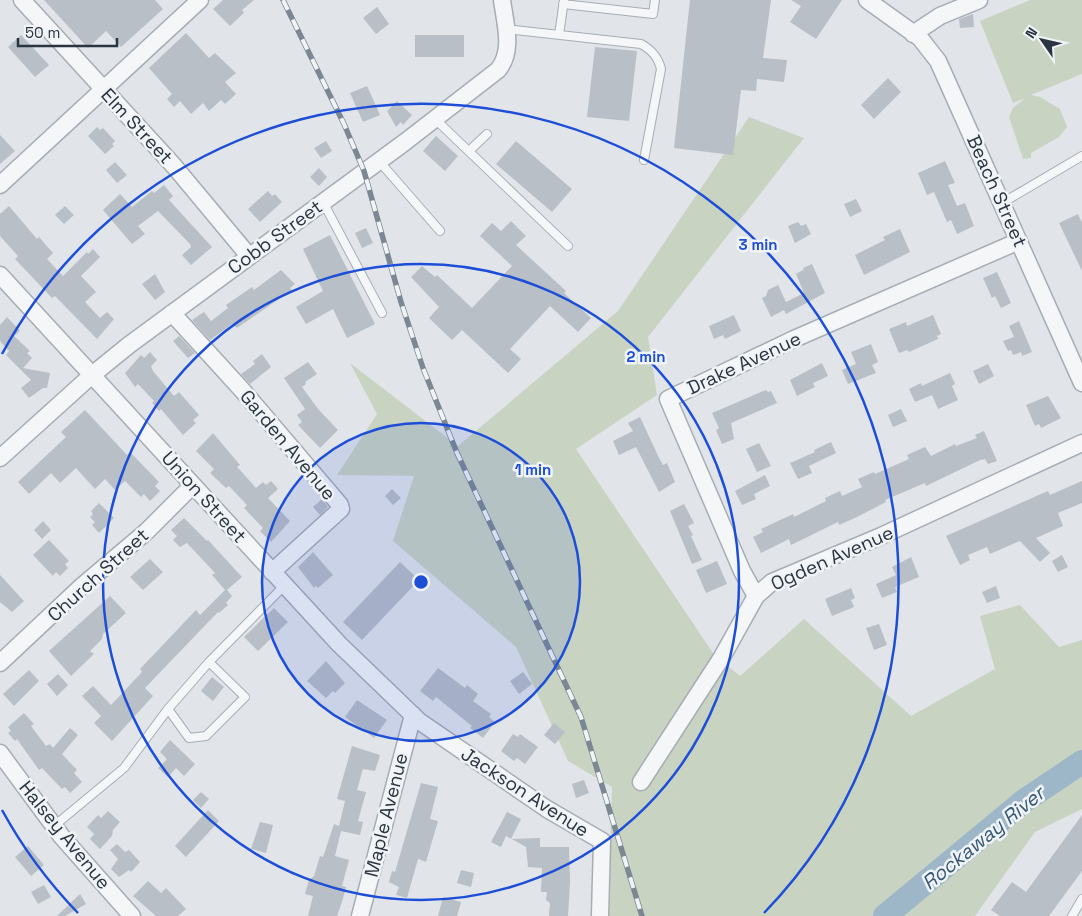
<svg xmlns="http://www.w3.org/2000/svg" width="1082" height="916" font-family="'Space Grotesk',sans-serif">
<rect width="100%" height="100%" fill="#e1e5ea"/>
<path fill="#c9d3c2" d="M1030 0H1082V74L1031 95 1040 97 1060 109 1067 127 1059 137 1031 153V158L1023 159 1009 117 1013 108 1025 98 1013 103 980 21Z
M749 117 804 138 648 337 657 395 576 449 715 656 740 676 804 619 911 716 995 669 980 616 1020 605 1059 647 1082 640V809L1035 832 975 916H608L612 787 568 761 516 647 393 541 414 476 337 475 377 414 350 363 458 446 618 311Z"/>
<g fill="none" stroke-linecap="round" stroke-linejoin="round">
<path stroke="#9db7c9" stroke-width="24" d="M885 916 1024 801 1082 762"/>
</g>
<path fill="#b8bfc6" d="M44 0H155L163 9 121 47 106 31 88 48Z
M223 0H254L242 10 244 13 230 26 213 9Z
M690 0H771L763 58 787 60 784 82 757 79 756 91 741 90 733 155 674 148Z
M791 0H842L816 39 790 22 801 6Z
M377 7 389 24 376 34 363 18Z
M973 14 974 27 960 28 959 19Z
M186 33 209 58 215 53 236 73 225 82 236 94 225 104 221 100 209 111 203 103 191 114 180 101 174 107 167 99 172 94 149 68Z
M21 35 49 65 35 77 8 47Z
M415 35H464V57H415Z
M595 47 637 51 629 121 587 117Z
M888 78 901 92 874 119 861 105Z
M367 86 380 115 363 122 350 93Z
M397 101 412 115 403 125 401 122 396 127 387 111Z
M97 127 100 130 103 128 115 141 112 144 114 146 105 154 88 136Z
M0 135 15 151 0 164Z
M436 136 458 156 445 171 423 151Z
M326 141 332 151 321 158 314 148Z
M516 141 572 189 552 212 496 164Z
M945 161 955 183 948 185 957 206 965 203 974 226 957 234 951 220 947 222 934 192 927 195 918 173Z
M115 162 127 175 117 183 106 170Z
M319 168 327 177 319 186 310 177Z
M164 185 173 196 169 200 212 247 191 265 182 255 191 247 190 244 158 211 138 226 145 234 132 244 103 210 120 194 132 207 152 191 154 193Z
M268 191 272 196 275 194 282 202 260 222 248 209Z
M856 199 862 211 850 217 844 204Z
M9 206 37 239 39 237 53 253 47 259 63 276 87 252 88 254 93 249 100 257 81 276 96 292 85 302 100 318 107 312 114 319 97 339 55 296 52 298 15 259 18 256 0 236V214Z
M65 206 74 215 64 224 55 215Z
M1078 214 1082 223V271L1059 223Z
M511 221 526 236 516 245 566 291 564 293 591 318 578 332 550 306 510 349 521 359 508 373 462 330 452 340 429 318 439 307 411 277 422 266 435 277 437 275 472 308 512 266 480 236 492 223 501 231Z
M798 222 801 226 806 224 811 234 795 243 788 226Z
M366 228 373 243 362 248 355 233Z
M900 229 910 252 864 275 855 255 885 240 883 237Z
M330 235 375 324 347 338 333 309 306 324 296 307 323 291 303 249Z
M812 264 825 293 786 314 784 310 771 317 762 298 766 296 768 290 778 285 786 302 804 293 796 274 803 270 804 272 803 268Z
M281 270 295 284 290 288 292 290 237 328 232 324 210 340 192 320 204 312 211 321 228 308 226 305 252 287 254 290Z
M997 272 1011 303 1001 308 995 296 992 298 983 278Z
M155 274 165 292 155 300 142 284Z
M734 315 741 331 725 339 723 335 714 339 709 326Z
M933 315 941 334 937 336 938 339 909 352 907 350 899 353 889 329 906 322 907 326Z
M7 317 20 331 14 336 30 351 27 353 32 358 23 368 50 373 47 388H43L29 398 21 388 31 380 6 355 9 351 0 341V325Z
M1019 321 1032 352 1022 356 1021 352 1013 355 1011 350 1008 351 1003 341 1014 337 1009 326Z
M179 336 195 353 188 358 173 341Z
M871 344 878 362 872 365 876 373 848 384 842 370 856 364 851 352Z
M150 352 157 360 151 366 153 371 174 396 179 392 199 415 193 420 196 423 183 435 161 409 159 411 152 403 154 401 138 384 135 387 125 373 141 355 144 358Z
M262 354 271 367 250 384 241 374 255 364 253 361Z
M308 362 317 374 305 382 306 384 302 387 319 410 338 430 320 448 298 425 302 422 297 415 305 409 284 378Z
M822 363 828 376 813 383 815 387 797 396 790 380Z
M988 364 994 376 979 384 973 371Z
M950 373 955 384 952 386 958 400 938 409 932 395 915 402 909 389 921 383 922 386Z
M766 390 768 392 771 391 777 403 731 423 734 439 722 444 716 430 719 428 712 413Z
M1048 396 1061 418 1041 428 1039 424 1035 426 1026 405Z
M901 409 907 421 893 427 888 415Z
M85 410 127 455 130 452 159 482 155 486 160 491 150 501 144 494 141 497 125 481 115 490 105 479 95 489 76 468 60 483 51 473 29 494 18 482 66 437 61 432Z
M640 417 660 460 663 465 667 463 675 482 659 492 636 447 619 455 613 441 633 431 628 423Z
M984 431 997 461 988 464 985 459 980 460 926 486 925 483 885 500 886 502 857 517 839 525 838 522 791 545 789 539 761 553 753 537 763 532 761 529 793 514 794 517 826 501 825 498 840 491 842 496 862 487 858 479 874 472 875 474 909 459 907 455 925 447 931 456 955 444 956 446 977 438 975 435Z
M213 433 240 465 237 467 240 470 256 488 263 482 266 485 271 481 278 489 268 498 290 521 271 542 260 531 263 528 244 508 247 505 229 486 226 488 210 473 214 469 196 451Z
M831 442 836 453 809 466 812 473 798 479 790 463 815 452 814 450Z
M759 443 771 466 757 472 746 449Z
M765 475 770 486 754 494 756 499 742 505 735 491Z
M1082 481V503L1058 513 1063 526 1036 538 1050 553 1040 562 1020 541 990 554 987 547 968 555 970 560 960 565 946 536 1048 491 1050 495Z
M392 489 401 498 393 505 385 496Z
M322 499 328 507 320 515 313 507Z
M99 503 114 518 99 533 92 525 95 522 90 517 93 514 91 511Z
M684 504 694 523 688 526 693 535 691 536 702 560 692 564 670 511Z
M184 518 207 541 208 540 242 577 227 590 232 596 226 603 228 605 219 613 218 612 145 688 153 696 112 741 94 723 101 716 82 696 93 686 111 705 142 672 140 669 196 610 200 615 225 590 212 575 215 573 187 543 180 547 173 540 177 536 171 530Z
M43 521 51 530 42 539 34 530Z
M49 540 69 561 65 564 68 568 60 576 56 572 53 576 33 555Z
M313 552 333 575 318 588 316 586 314 588 298 567Z
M1062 555 1068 567 1058 572 1052 561Z
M911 557 919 577 895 587 897 592 882 598 876 584 896 575 892 567Z
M150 559 163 572 143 590 130 577Z
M717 561 727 584 706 593 696 570Z
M400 562 419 580 362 640 343 622Z
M0 575 24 601 12 612 0 602Z
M996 586 1000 598 987 603 982 592Z
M851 588 855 598 851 600 854 607 832 616 825 599Z
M110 596 126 613 103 634 102 639 90 651 94 654 71 676 49 651Z
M274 608 288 622 258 651 244 637Z
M879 624 887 645 874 650 866 628Z
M326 661 345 683 335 693 333 691 326 698 307 681Z
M438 668 465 688 467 685 478 694 473 701 491 714 489 717 495 722 483 738 470 728 472 726 436 697 433 701 420 691Z
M29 670 39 681 14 706 3 694Z
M523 672 532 684 519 694 510 681Z
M58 674 68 685 57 696 47 684Z
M212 677 224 687 213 701 201 691Z
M357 700 387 720 374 738 345 717Z
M24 713 34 724 31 726 46 746 50 744 53 748 70 728 78 735 62 754 77 770 74 773 82 782 70 793 65 787 62 789 42 768 39 770 17 739 15 741 8 733 11 731 8 727Z
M554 723 565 732 555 744 544 735Z
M513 734 518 737 520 734 538 747 525 764 517 758 514 761 501 751Z
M170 740 195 764 184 776 176 768 168 777 158 768 167 759 160 752Z
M352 746 380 755 375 771 363 769 357 790 366 792 358 821 363 822 360 835 341 831 335 856 349 860 342 886 346 887 342 902 337 916H308L313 896 305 894 309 880 314 876 320 856 323 857 334 824 339 826 345 801 337 799Z
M584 780 589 793 576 798 572 784Z
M421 783 438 787 430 819 438 821 426 862 418 859 407 898 396 895 399 887 389 882 392 871 395 872Z
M201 792 209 799 201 808 193 800Z
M208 810 219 821 186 857 175 846Z
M108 811 120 822 113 830 112 836 100 849 90 839 94 834 87 827 98 815 101 818Z
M507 812 521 819 511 839 540 838V847H569L570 882 568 916H549L550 903 546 900 547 892H541L542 868 528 867 526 847 506 836 501 847 491 842Z
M1082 815V871L1049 916H1000L991 910 1012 882 1026 892Z
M260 822 273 825 266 853 251 849Z
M117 844 125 852 129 850 140 862 131 872 129 870 119 877 111 869 118 859 110 850Z
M28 846 44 865 31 876 15 857Z
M461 870 474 873 471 887 457 883Z
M148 881 161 893 166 888 186 909 178 916H156L133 896Z
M44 885 51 897 38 904 31 892Z
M80 894 86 904 65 916H57Z
M443 897 461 902 457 916H438Z"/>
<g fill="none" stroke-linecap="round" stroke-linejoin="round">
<g stroke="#a6adb4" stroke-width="10">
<path id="lane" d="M563 4 653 14 655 0
M506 29 641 44C652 50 658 57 661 69L644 160
M559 35 564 0
M435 119 568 246
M469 151 487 134
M379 161 440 231
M323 202 382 313
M1002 203 1082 156
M168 709 189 738 206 736 245 697 209 662
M54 826 124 768 168 709 209 662 285 585
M1072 916 1082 899"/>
</g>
<g stroke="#a6adb4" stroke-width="19">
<path id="street" d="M22 0 174 166 249 256
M867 0 920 38 938 61 1082 383
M913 34 940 16 979 0
M0 185 200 0
M0 275 339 644 419 721 547 809 602 841 600 916
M172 313 243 391 340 505 341 509 272 572
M0 458 92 375 129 345 405 142 498 70C514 51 505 23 502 0
M756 596 742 571 668 399 794 339 1019 241
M0 663 82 586 147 531 193 485
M0 753 62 837 132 916
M641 782 722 657 756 596 772 582 881 536 1082 443
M360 916 413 715"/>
</g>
<use href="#lane" stroke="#f4f6f8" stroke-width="8"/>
<use href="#street" stroke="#f4f6f8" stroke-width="16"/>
<g stroke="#7b8793" stroke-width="5.5">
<path id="rail" d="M283 0 344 124 364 171 401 302 423 368 457 453 581 717 642 916"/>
</g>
<use href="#rail" stroke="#f1f4f7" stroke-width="4" stroke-dasharray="11" stroke-linecap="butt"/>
</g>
<circle cx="421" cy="582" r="159" fill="#1d4ed8" fill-opacity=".12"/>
<g fill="none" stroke="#1d4ed8" stroke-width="2.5">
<circle cx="421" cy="582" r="159"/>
<circle cx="421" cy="582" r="318"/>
<path d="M78 913A477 477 0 0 1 2 810M2 354A477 477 0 1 1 764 913"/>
</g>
<g text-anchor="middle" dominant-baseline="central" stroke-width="5" stroke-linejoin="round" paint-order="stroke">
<g font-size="19" fill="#2a3541" stroke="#f1f4f7">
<text transform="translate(137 126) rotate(47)">Elm Street</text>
<text transform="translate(997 191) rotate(66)">Beach Street</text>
<text transform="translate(275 237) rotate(-36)">Cobb Street</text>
<text transform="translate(744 363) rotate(-25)">Drake Avenue</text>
<text transform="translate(288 445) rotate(50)">Garden Avenue</text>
<text transform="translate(204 497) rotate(48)">Union Street</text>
<text transform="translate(832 558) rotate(-24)">Ogden Avenue</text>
<text transform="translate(98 575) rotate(-42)">Church Street</text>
<text transform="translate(525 792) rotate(33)">Jackson Avenue</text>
<text transform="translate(386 815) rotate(-76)">Maple Avenue</text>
<text transform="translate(65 835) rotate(51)">Halsey Avenue</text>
</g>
<g font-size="20" font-style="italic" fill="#345875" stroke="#f1f4f7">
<text transform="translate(983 838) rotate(-39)">Rockaway River</text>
</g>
</g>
<circle cx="421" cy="582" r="8" fill="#1d4ed8" stroke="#f1f4f7" stroke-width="2.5"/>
<g font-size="15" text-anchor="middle" font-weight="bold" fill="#1d4ed8" stroke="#f1f4f7" stroke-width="5" stroke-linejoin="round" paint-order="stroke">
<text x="758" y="250">3 min</text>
<text x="646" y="362">2 min</text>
<text x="533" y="475">1 min</text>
</g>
<g transform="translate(1042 40) rotate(304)" stroke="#f1f4f7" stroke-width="4" paint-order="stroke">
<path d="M0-4L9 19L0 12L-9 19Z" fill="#2a3541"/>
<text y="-8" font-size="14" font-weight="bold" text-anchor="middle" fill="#2a3541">N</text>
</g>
<path d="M18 38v8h99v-8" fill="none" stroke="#2a3541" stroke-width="2.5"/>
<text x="25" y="38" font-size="15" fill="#2a3541" stroke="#f1f4f7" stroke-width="4" paint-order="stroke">50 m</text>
</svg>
